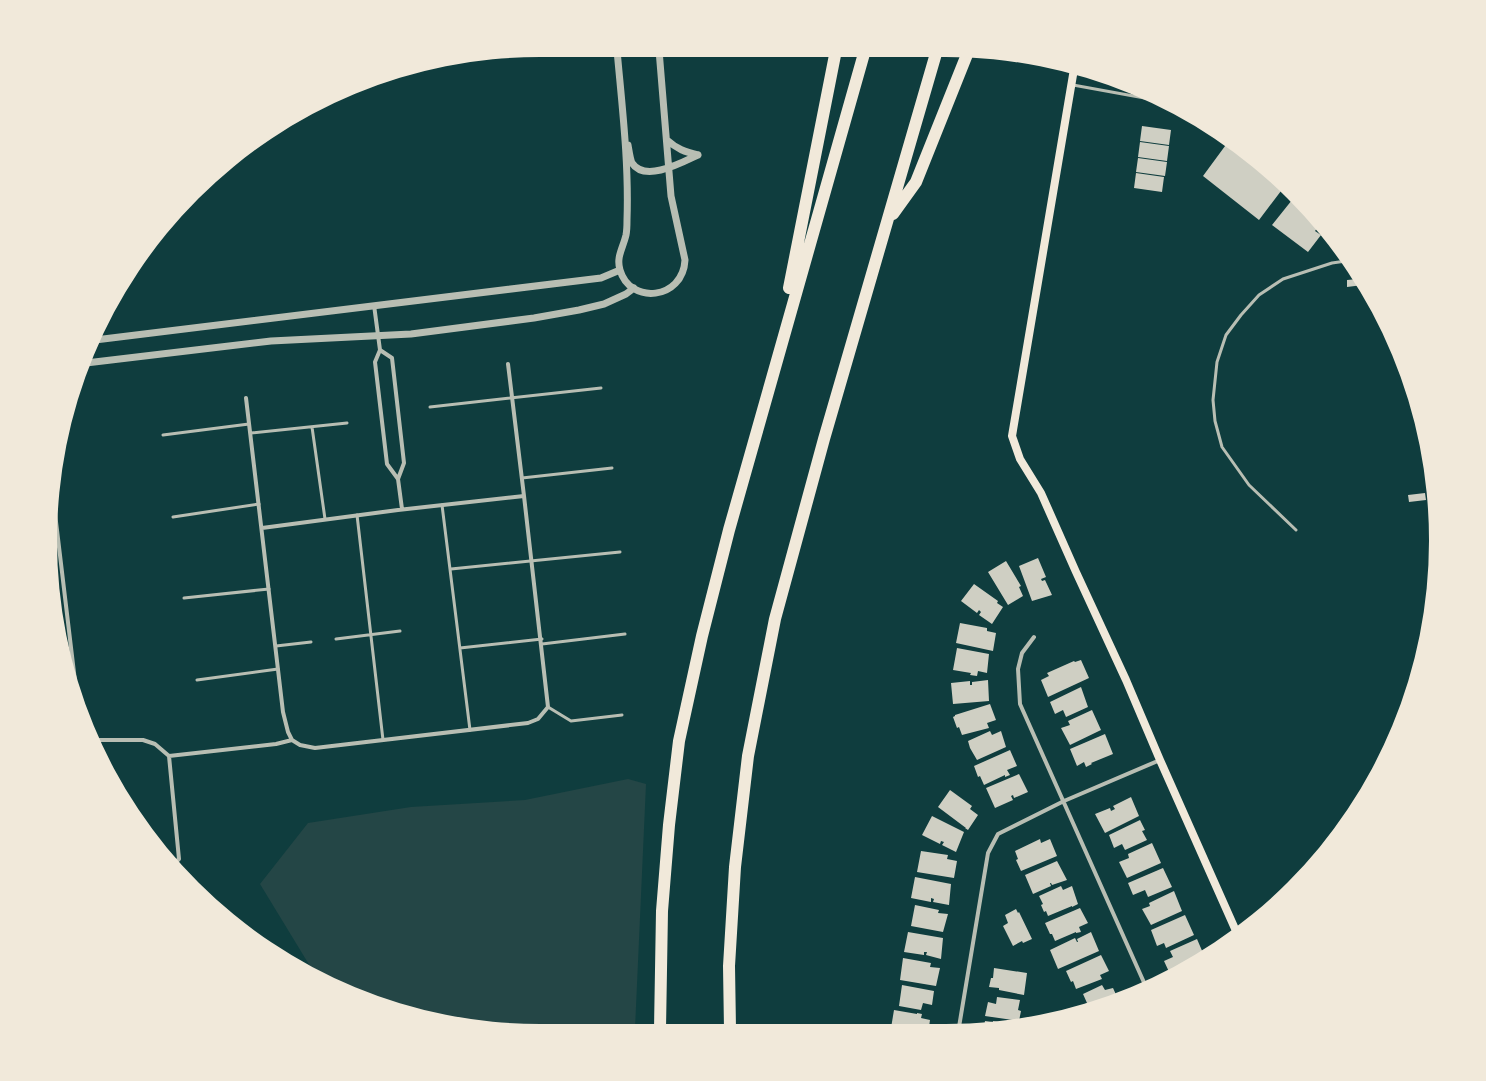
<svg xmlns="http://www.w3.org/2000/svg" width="1486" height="1081" font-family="'Golos Text',sans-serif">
<rect width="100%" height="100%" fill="#0f3d3e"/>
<path fill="#244646" d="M628 779 646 784 635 1029 509 1030 414 1014 324 981 316 976 260 884 308 823 411 807 525 800Z"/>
<path fill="#cfcfc3" d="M1142 126 1171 130 1169 145 1140 141Z
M1140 142 1169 146 1167 161 1138 157Z
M1228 142 1269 172 1284 187 1259 220 1203 176Z
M1138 158 1167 162 1165 176 1136 172Z
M1136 173 1164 177 1162 192 1134 188Z
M1290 193 1314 217 1320 224 1315 231 1321 235 1308 252 1272 225 1292 200 1288 197Z
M1358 279 1363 285 1347 287V280Z
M1425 493 1426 500 1409 502 1408 495Z
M1038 558 1046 577 1041 579 1042 581 1045 580 1052 595 1032 601 1019 566Z
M1006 561 1021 586 1019 587 1023 596 1008 605 988 572Z
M974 584 998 601 997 603 1003 607 992 624 979 615 981 612 979 610 977 613 961 601Z
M960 623 987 628V631L996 633 993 651 956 643Z
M957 648 989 654 987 673 978 671 977 676 970 675 971 673 953 670Z
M1081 660 1089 678 1048 697 1041 680 1049 676 1047 673 1074 661 1075 662Z
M988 680 989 701 953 704 951 683 970 681V685H972V682Z
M1081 687 1088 707 1066 717 1063 710 1055 714 1050 702Z
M990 704 996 720 987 723 989 728 962 735 959 727 957 728 953 717 955 716V715Z
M1092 710 1101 730 1070 745 1061 728 1070 725 1068 721Z
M990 731 992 735 1001 731 1006 747 977 760 970 748 968 741Z
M1105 734 1113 754 1091 763 1092 764 1086 767 1084 762 1077 766 1070 749Z
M1010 750 1017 766 1007 770 1010 775 1005 777V775L984 785 980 776 978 777 974 766Z
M1019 774 1028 792 1014 798 1013 795 1011 796 1013 800 995 808 986 788Z
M950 790 972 806 970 809 978 815 968 830 965 828H966L938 807Z
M1131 797 1139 816 1105 833 1095 814 1110 808 1111 811 1115 809 1113 806Z
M932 816 964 832 956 852 942 845 944 842 941 841 940 844 922 835Z
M1140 820 1145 830 1142 831 1147 840 1125 850 1122 844 1114 848 1109 835Z
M1040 839 1041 843 1050 839 1057 856 1021 871 1016 860 1018 859 1015 851Z
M1152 843 1161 863 1127 878 1119 862 1129 858 1128 854Z
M921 851 948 855 947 859 957 861 954 878 917 872Z
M1057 861 1067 880 1052 885 1051 883H1050L1051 886 1033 894 1025 875Z
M1163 868 1172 887 1148 897 1145 890 1133 895 1128 883Z
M915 877 951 884 949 905 933 902 934 899 931 898V902L911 898Z
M1061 886 1063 890 1072 886 1078 904 1072 907V906L1048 916 1046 911 1044 912 1041 905 1043 904 1039 896Z
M1174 891 1182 911 1151 925 1142 909 1150 906 1149 903Z
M915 905 939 910 938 913 948 914 943 932 911 926Z
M1080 908 1088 923 1079 927 1081 932 1076 933V932L1055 941 1052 934H1050L1045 923Z
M1016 909 1018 913 1019 912 1032 939 1023 943 1022 941 1013 946 1003 926 1008 923 1005 915Z
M1185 915 1194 935 1166 948 1164 943 1157 946 1151 930Z
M908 932 943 938 941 959 926 955 927 952H924V955L904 952Z
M1091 932 1099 951 1058 969 1050 950 1075 938 1077 942H1078L1077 939Z
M1197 939 1203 953 1178 970 1170 974 1164 961 1173 957 1170 951Z
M1101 955 1109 971 1100 975 1102 979 1076 989 1073 981 1071 982 1066 971Z
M903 958 931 963 930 967 940 968 936 986 900 980Z
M994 968 1027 973 1024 995 999 990V988L989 987 991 978H993Z
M902 985 934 991 932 1005 923 1003 921 1010 899 1006Z
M1102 985 1105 990 1113 988 1118 999 1103 1005 1087 1009 1085 1004 1087 1003 1083 994Z
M997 997 1020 1000 1018 1010 1021 1011 1019 1021 985 1016 988 1002 996 1004Z
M894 1010 917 1014V1013L922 1014 921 1018 930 1020 929 1027 891 1028Z
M985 1021 993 1022V1021L1018 1025 1010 1027H984Z"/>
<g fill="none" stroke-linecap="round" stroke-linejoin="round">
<path stroke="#b8beb3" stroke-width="3" d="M1073 85 1161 101
M430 407 601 388
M312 427 325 519
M251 433 347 423
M163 435 249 424
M522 478 612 468
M442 505 470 730
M357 515 383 740
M173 517 259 504
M1296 530 1249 485 1222 447 1215 421 1213 400 1217 362 1226 335 1241 315 1259 295 1283 279 1332 263 1346 261
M451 569 620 552
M184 598 269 589
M336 639 400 631
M542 644 625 634
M276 646 311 642
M460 648 542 639
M197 680 278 669
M548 707 571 721 622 715"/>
<path stroke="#b8beb3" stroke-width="4" d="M374 305 380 350 375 362 387 464 398 479 402 509
M380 350 392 358 404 463 398 479
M508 364 524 496
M246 398 283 712 288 732 292 740 300 745 315 748 528 723 538 719 548 707 524 496 398 510 262 528
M54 505 75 681
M1034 637 1022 653 1018 669 1020 704 1146 987
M93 740H143L155 744 169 756 179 859 173 865
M169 756 276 744 292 740
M959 1027 988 853 998 834 1064 801 1160 760"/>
<path stroke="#b8beb3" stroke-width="7" d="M617 50C622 106 629 163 627 220 627 225 627 230 626 235 623 248 616 257 620 270 630 305 683 300 685 260L671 196 659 50
M667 140C677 149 685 152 698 155
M628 145C629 150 630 159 632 163 645 183 683 162 698 155
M95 340 601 278 620 270
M86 363 271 341 411 334 534 318 579 310 604 304 626 294 634 288"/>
<path stroke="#f1e9da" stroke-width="8" d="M1074 69 1012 436 1020 459 1041 493 1076 572 1126 680 1160 760 1236 931"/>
<path stroke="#f1e9da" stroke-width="12" d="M893 214 916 182 968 52
M789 288 836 50
M660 1029 662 911 669 825 679 741 702 636 729 530 865 50
M730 1029 729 966 735 867 748 756 775 619 824 439 937 50"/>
</g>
<path d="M0 0H1486V1081H0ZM540 57H946A483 483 0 0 1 1429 540V541A483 483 0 0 1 946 1024H540A483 483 0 0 1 57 541V540A483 483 0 0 1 540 57Z" fill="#f1e9da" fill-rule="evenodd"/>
</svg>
